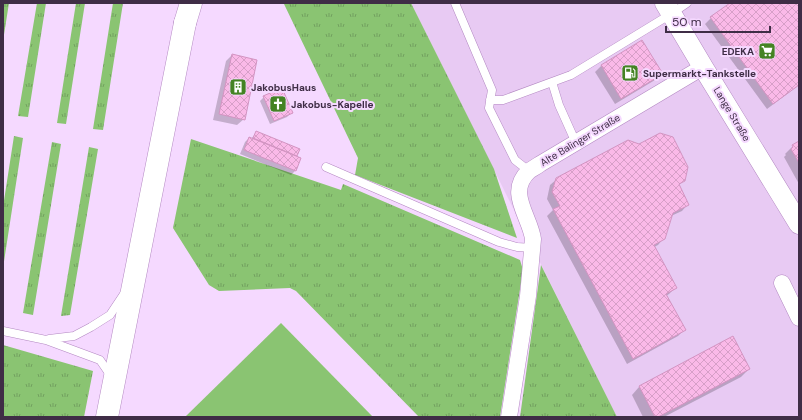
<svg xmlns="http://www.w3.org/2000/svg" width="802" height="420" font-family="'DM Sans',sans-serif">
<defs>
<pattern id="grass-tufts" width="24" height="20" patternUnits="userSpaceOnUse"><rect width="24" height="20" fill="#8ac472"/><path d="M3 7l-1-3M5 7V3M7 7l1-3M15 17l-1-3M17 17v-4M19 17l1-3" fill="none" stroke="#72a05f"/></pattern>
<pattern id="building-cross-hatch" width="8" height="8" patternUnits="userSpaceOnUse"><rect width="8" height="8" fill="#fab9e8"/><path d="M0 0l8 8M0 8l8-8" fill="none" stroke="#d79fc8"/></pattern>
</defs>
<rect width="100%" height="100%" fill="#f5d9ff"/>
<path fill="#e8caf3" d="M411 3H799V417H617Z"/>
<path fill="url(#grass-tufts)" d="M3 3H9L3 41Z
M37 3H46L28 117 18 116Z
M76 3H85L66 124 57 123Z
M113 3H123L103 130 93 129Z
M280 3H411L494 169 517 238 355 175 358 158 284 4Z
M14 136 23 138 3 268V207Z
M191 139 341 190 343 184 520 260 523 270 500 417H419L296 291 290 288 219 291 209 285 173 228Z
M52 142 61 144 33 315 23 313Z
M89 147 98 149 70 315 61 316Z
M541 265 617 417H520Z
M3 345 93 371 84 417H3Z"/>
<path fill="#8ac472" d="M281 323 373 417H185Z"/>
<path fill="#0003" d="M731 3H799V85L767 109 705 24 711 18Z
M232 55 244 119 237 125 213 120 226 61Z
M601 66 661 73 655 80 615 104 595 72Z
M264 97 291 113 287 117 270 124 260 101Z
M256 133 298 150 296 156 300 159 295 171 291 175 240 154 245 142 249 138 251 139Z
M799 142V184L784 157 786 155 785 154 793 146Z
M557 179 684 180 678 186 688 204 682 211 671 216 664 238 658 245 654 247 675 288 669 294 666 296 684 330 678 336 627 364 547 216 553 210 547 199 550 185Z
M749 369 741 377 664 417H643L632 395 639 387Z"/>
<path fill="url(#building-cross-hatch)" stroke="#d394c2" d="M730 3H799V85L773 104 710 17Z
M642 40 663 74 621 99 601 65Z
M232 54 257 60 245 120 219 114Z
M282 88 293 113 274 121 263 96Z
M256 131 300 149 297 156 253 138Z
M660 133 673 137 688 167 685 181 679 184 689 205 673 213 665 239 654 245 677 288 666 294 686 330 633 359 553 209 560 206 552 192 556 178 628 140 639 144Z
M249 137 301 158 296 171 244 150Z
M799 141V163L791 149 793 147 792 145Z
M733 336 750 369 658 417H655L639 386Z"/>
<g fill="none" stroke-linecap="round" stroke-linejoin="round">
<g stroke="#b388c2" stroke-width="9">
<path id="service" d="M455 3 492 90 489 108 515 160 529 171
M552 82 559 105 576 143
M490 100H503L571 75 671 14 687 3
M326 167 499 242 517 247 533 248
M3 331 46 340 100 360 111 376
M49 339 74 336 91 327 110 315 124 294"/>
</g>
<g stroke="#b388c2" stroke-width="17">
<path id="minor" d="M782 283 799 318
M509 417 528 296 533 239C530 216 506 192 529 171 532 169 536 167 540 164L703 67"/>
</g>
<g stroke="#b388c2" stroke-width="21">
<path id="tertiary" d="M665 3 703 67 799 224"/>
</g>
<g stroke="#b388c2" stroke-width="23">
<path id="primary" d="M107 417 185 23"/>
</g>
<g stroke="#b388c2" stroke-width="23">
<path id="trunk" d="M185 23 191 3"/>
</g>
<use href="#service" stroke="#fff" stroke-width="8"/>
<use href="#minor" stroke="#fff" stroke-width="16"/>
<use href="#tertiary" stroke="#fff" stroke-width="20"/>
<use href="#primary" stroke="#fff" stroke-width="22"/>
<use href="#trunk" stroke="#fff" stroke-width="22"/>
</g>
<defs>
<g id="supermarket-square" transform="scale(0.9)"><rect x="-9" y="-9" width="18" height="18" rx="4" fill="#448323" stroke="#f5d9ff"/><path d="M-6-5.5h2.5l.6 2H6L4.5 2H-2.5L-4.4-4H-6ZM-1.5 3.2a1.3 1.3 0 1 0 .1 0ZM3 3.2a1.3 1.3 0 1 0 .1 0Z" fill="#fff"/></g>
<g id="fuel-square" transform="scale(0.9)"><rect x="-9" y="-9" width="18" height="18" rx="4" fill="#448323" stroke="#f5d9ff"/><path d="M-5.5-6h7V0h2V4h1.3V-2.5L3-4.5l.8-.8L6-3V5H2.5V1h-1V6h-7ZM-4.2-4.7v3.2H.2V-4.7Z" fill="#fff"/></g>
<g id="building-square" transform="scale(0.9)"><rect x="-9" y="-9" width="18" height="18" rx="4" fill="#448323" stroke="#f5d9ff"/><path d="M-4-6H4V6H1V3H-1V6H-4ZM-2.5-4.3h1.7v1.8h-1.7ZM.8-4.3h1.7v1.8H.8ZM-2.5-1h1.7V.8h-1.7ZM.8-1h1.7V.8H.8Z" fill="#fff"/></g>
<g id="church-square" transform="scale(0.9)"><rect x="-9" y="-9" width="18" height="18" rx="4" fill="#448323" stroke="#f5d9ff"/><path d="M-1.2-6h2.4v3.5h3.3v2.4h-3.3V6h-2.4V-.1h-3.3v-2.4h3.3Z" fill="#fff"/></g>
</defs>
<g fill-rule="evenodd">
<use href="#supermarket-square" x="767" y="51"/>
<use href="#fuel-square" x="630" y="73"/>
<use href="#building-square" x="238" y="87"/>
<use href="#church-square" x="278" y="104"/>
</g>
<g text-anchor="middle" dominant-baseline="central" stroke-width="4" stroke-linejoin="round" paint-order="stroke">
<g font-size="10" font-weight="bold" fill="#3f2d46" stroke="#f5d9ff" text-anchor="start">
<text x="754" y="51" text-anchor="end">EDEKA</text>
<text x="643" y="73">Supermarkt-Tankstelle</text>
<text x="251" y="87">JakobusHaus</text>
<text x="291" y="104">Jakobus-Kapelle</text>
</g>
<g font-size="10" fill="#3f2d46" stroke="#f5d9ff">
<text transform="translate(732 114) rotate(59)">Lange Straße</text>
<text transform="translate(580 140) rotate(-31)">Alte Balinger Straße</text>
</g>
</g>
<rect width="802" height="420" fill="none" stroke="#3f2d46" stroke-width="8"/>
<path d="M666 26v6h104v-6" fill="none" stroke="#3f2d46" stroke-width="2"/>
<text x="672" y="26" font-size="12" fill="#3f2d46" stroke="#f5d9ff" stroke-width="3" paint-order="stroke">50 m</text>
</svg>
